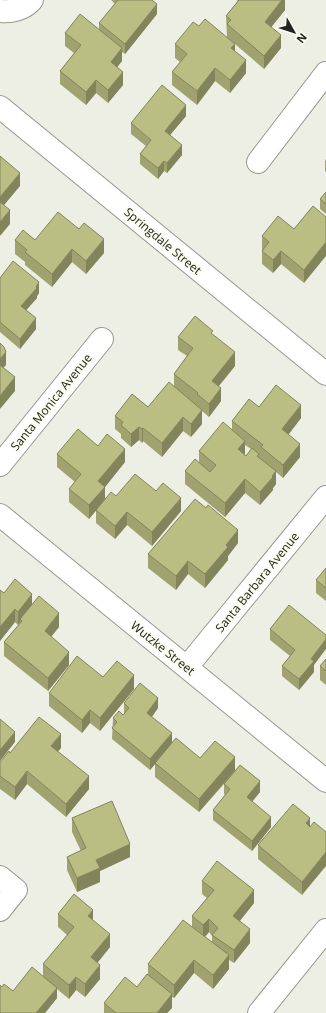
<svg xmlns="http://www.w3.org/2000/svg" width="326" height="1013" font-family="'Open Sans',sans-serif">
<rect width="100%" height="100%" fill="#eeefe4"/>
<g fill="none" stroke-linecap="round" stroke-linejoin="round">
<g stroke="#96978d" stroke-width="24">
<path id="street" d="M0 11C12 12 24 9 32 0
M258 162 326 73
M0 465 102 339
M0 515 326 781
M187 667 326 497
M0 877 16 890 0 910
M259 1013 326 930"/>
</g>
<g stroke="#96978d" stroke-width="24">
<path id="secondary" d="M0 107 326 374"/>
</g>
<use href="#street" stroke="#fff" stroke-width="22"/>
<use href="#secondary" stroke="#fff" stroke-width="22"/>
</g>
<path fill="#a0a370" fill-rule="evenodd" d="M111 0H152L157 14 125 54 122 52V61L117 67 123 85 108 103 96 93 86 105 60 84V71L74 53 65 46V33L99 30V23L115 4Z
M236 0H285V10L271 27 281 48 264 69 235 44V51L246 73 230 93 215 81 197 105 172 85V72L180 62 175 58V44L199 26 227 37 226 16 238 1Z
M186 116 170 135 182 155 167 173 164 171 158 179 140 164V154L146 146 131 134V123Z
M326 159V172L325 171V161Z
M326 192V214L320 209V199Z
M313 206 304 283 281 264 273 273 262 264V236L294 229Z
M15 240H35L104 253 86 274 72 262 52 287 25 265V262L15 254Z
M0 278 39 293 37 296V298L26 310 36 329 20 349 0 332Z
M213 335 235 366 219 386 221 401 209 417 202 411V424L191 437 183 431 162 457 143 441 142 443 139 440 131 447 121 438V434L115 429V416L148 407 174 386V374L187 356 178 350V337Z
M259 407 301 418 288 435 300 457 283 478 276 472V484L273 488V490L260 505 245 493 225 517 185 484V471L199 463V451L232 430V421ZM245 445 251 449 246 456 245 455Z
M98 446 125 462 105 487V500L116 496 181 511 152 546 127 525 115 539 96 523V510L89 519 69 502V489L75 482 57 467V454Z
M238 543 228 556V560L205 588 188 574 176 590 148 568V554Z
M326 568V601L316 593V580Z
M0 590 4 593 32 605 59 627 51 637 69 665 48 691 4 656V642L20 623V622L18 625 15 622 0 641Z
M270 629 314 665V672L299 690 282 676V666L290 656 270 640Z
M326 659V685L320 680V666Z
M103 677 134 689 100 731 90 723 82 733 49 706V693Z
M124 703 158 708 152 717 172 743 200 758 235 770 260 792 252 801 271 827 252 851 213 820V810L225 795 224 794V784L199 812 155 777V764L150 770 112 739 113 718 123 715 124 714Z
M61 748 58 751 89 789 66 817 27 784 15 800 0 789V762L10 753Z
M72 818 130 857 100 871V882L77 892 67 870V857L81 851 72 832Z
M310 826 302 895 258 859V845Z
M202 881 254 903 240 921 250 943 234 963 229 960V969L213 989 194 973 174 998 172 997V1008L167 1013H104V1003L137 987 148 975V964L192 927V916L207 898 202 894ZM209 932 212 936V942L205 937Z
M58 914 93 920 110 947 97 963 100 979 85 997 76 990 69 999 57 989V998L45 1013H0L2 987 13 991 43 977V964L67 935 58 927Z"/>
<path fill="#82855b" d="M282 0H285V10L265 35V22Z
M157 4V14L125 54V44Z
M281 35V48L264 69V56Z
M235 44V57L231 48Z
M122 48V61L111 75V62Z
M246 60V73L230 93V80Z
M215 68V81L197 105V91Z
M123 72V85L108 103V90Z
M96 80V93L86 105V92Z
M186 105V116L165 141V131Z
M182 145V155L167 173V163Z
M164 161V171L158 179V168Z
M20 173V186L0 210V197Z
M10 210V224L0 236V222Z
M104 239V253L86 274V261Z
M326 242V256L304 283V270Z
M72 249V262L52 287V274Z
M281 251V264L273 273V260Z
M39 282V293L37 296V298L21 316V306Z
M36 318V329L20 349V339Z
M6 352V365L0 372V359Z
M235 352V366L212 394V381Z
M15 377V391L0 409V396Z
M221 388V401L209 417V404Z
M301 405V418L282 443V429Z
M202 410V424L191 437V424Z
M183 417V431L162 457V443Z
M139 427V440L131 447V434Z
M143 428V441L142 443V429Z
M245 441V454L238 463V449Z
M300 444V457L283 478V465Z
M125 449V462L105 487V500L89 519V505L98 481Z
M276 471V484L273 488V490L260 505V492Z
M245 479V493L225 517V503Z
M181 498V511L152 546V532Z
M127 512V525L115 539V526Z
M238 530V543L228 556V560L205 588V574L226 545Z
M188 561V574L176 590V576Z
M32 594V607L20 619V622L18 625V612Z
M15 609V622L0 641V627Z
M59 613V627L45 644V631Z
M326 639V649L314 665V672L299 690V679L311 659Z
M69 652V665L48 691V678Z
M134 675V689L100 731V718Z
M158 698V708L147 723V713Z
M90 710V723L82 733V720Z
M15 732V742L0 761V750Z
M172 733V744L150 770V759Z
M61 734V748L51 759V746Z
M235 757V770L199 812V799Z
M27 771V784L15 800V787Z
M89 776V789L66 817V804Z
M260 781V792L247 808V797Z
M271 817V827L252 851V841Z
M310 818V831L306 823Z
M130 844V857L100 871V882L77 892V878L96 860Z
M326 852V866L302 895V882Z
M254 890V903L233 929V916Z
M93 910V923L88 916Z
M209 919V932L203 939V925Z
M250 929V943L234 963V950Z
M110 934V947L91 971V957Z
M229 955V969L213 989V975Z
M194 960V973L174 998V985Z
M100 965V979L85 997V984Z
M76 977V990L69 999V985Z
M57 988V998L45 1013H36Z
M172 994V1008L167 1013H157Z"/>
<path fill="#babe82" stroke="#82855b" d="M118 0H152L157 4 125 44 99 23Z
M239 0H282L265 22 281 35 264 56 227 24 231 20 226 16Z
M80 14 122 48 111 62 123 72 108 90 96 80 86 92 60 71 81 45 65 33Z
M205 19 235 44 231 48 246 60 230 80 215 68 197 91 172 72 187 54 175 44 193 22 199 26Z
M162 85 186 105 165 131 182 145 167 163 164 161 158 168 140 154 151 140 131 123Z
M0 156 20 173 0 197Z
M326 192V204L320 199Z
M0 202 10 210 0 222Z
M313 206 326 217V242L304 270 281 251 273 260 262 251 269 242 262 236 278 216 294 229Z
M58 212 79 229 84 223 104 239 86 261 72 249 52 274 25 252 27 250 15 240 23 230 35 240Z
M13 261 39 282 36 287 37 288 21 306 36 318 20 339 0 322V278Z
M195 316 213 331 211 333 235 352 212 381 221 388 209 404 197 394 198 393 174 374 193 348 178 337Z
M0 343 4 347 6 352 0 359Z
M0 365 15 377 0 396Z
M169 382 202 410 191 424 183 417 162 443 143 428 142 429 139 427 131 434 121 425 123 422 115 416 132 394 148 407Z
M276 385 301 405 282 429 300 444 283 465 261 447 263 445 232 421 249 399 259 407Z
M223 422 245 441 238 449 246 456 252 448 259 454 257 456 276 471 272 476 273 477 260 492 245 479 225 503 185 471 195 459 210 472 216 465 199 451Z
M78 429 98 446 107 434 125 449 98 481 105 487 89 505 69 489 81 474 57 454Z
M135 474 156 491 163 483 181 498 152 532 127 512 115 526 96 510 111 492 116 496Z
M195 499 206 508 208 505 238 530 226 545 228 547 205 574 188 561 176 576 148 554Z
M326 568V588L316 580Z
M15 579 32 594 18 612 15 609 0 627V590L4 593Z
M39 596 59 613 45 631 69 652 48 678 4 642 22 621 20 619Z
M289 605 326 635V639L311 659 314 661 299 679 282 666 295 650 270 629Z
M77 656 103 677 117 661 134 675 100 718 90 710 82 720 49 693Z
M326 659V671L320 666Z
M140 683 158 698 147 713 172 733 150 759 112 728 117 722 113 718 119 711 123 715 129 708 124 703Z
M39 717 61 734 51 746 89 776 66 804 27 771 15 787 0 776V762L9 751 10 753Z
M0 719 15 732 0 750Z
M176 738 200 758 215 741 235 757 199 799 155 763Z
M240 765 260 781 247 797 271 817 252 841 213 810 230 789 224 784Z
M112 801 130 844 96 860 100 868 77 878 67 857 86 848 72 818Z
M293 804 310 818 306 823 310 827 314 822 326 832V852L302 882 258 845Z
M217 861 254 890 233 916 250 929 234 950 212 935 218 928 209 919 203 925 192 916 214 890 202 881Z
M74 894 93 910 88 916 110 934 91 957 100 965 85 984 76 977 69 985 43 964 74 927 58 914Z
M183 920 229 955 213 975 194 960 174 985 148 964Z
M32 967 57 988 36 1013H0V985L2 987 4 984 13 991Z
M147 974 172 994 157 1013H116L104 1003 125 977 137 987Z"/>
<g text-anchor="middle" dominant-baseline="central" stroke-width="4" stroke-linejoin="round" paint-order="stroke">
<g font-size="12" fill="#23231f" stroke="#fcfdf1">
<text transform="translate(163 241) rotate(40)">Springdale Street</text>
<text transform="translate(51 402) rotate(-51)">Santa Monica Avenue</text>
<text transform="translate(257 582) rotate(-51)">Santa Barbara Avenue</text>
<text transform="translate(163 648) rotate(39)">Wutzke Street</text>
</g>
</g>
<g transform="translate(294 32) rotate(129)" stroke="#fcfdf1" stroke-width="3" paint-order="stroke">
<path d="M0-3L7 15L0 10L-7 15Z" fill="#23231f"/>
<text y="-6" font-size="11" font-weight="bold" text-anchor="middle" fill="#23231f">N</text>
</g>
</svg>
